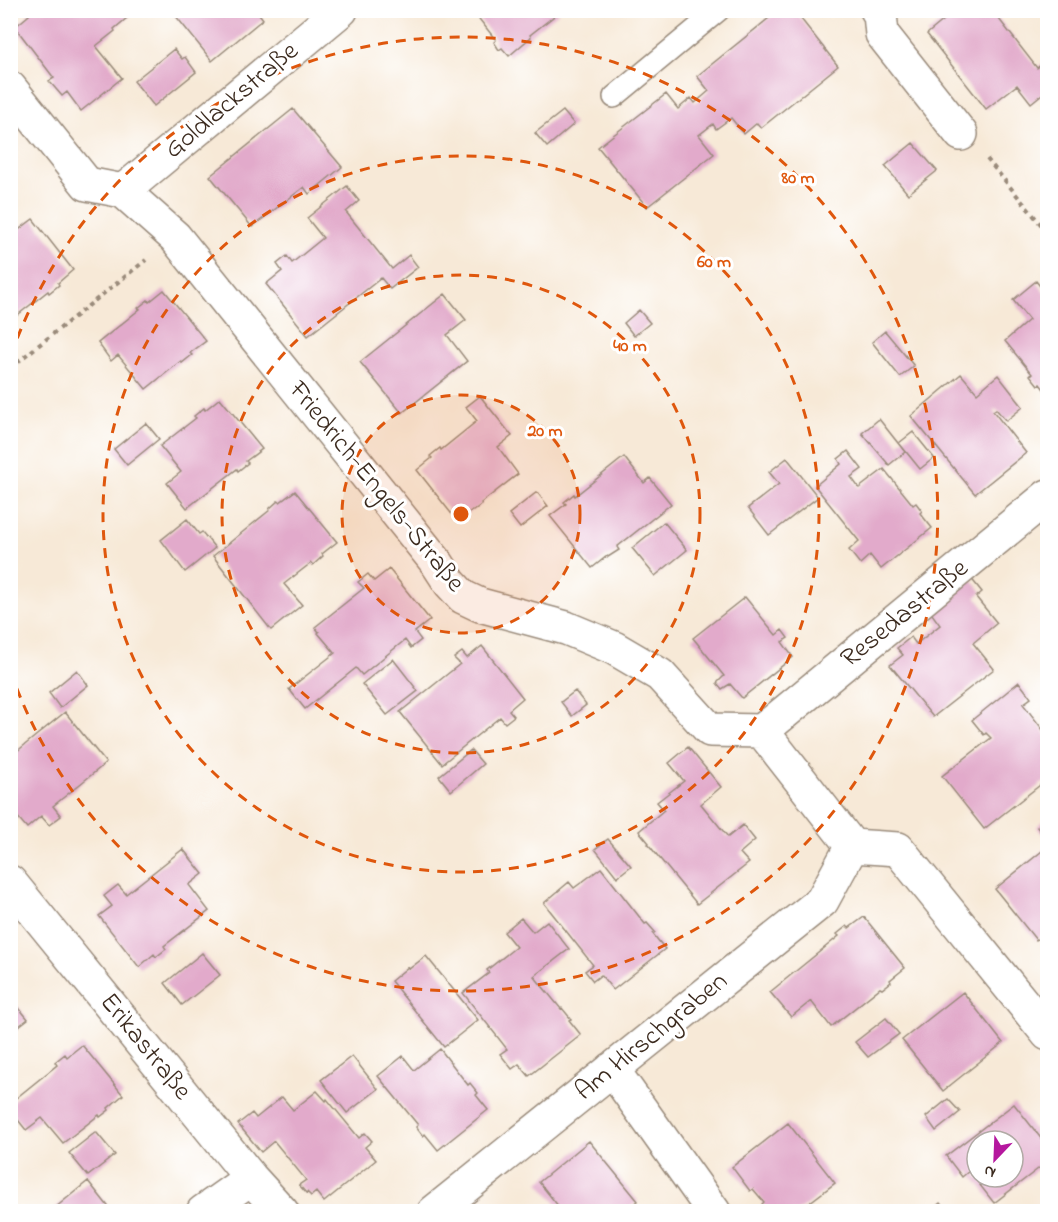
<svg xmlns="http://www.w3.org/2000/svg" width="1058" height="1222" font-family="'Indie Flower',sans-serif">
<rect width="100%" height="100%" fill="#fff"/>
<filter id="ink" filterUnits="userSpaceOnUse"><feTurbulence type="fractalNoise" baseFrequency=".0167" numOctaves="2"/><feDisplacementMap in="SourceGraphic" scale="12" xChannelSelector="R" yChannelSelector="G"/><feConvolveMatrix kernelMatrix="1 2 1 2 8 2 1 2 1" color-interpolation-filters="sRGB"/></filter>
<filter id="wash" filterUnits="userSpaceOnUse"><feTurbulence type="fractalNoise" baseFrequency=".008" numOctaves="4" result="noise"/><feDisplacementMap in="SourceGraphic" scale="24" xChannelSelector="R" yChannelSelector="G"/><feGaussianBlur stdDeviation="1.35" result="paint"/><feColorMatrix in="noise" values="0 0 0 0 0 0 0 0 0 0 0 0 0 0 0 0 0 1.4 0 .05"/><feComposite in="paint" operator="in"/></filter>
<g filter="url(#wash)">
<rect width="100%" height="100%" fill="#f7e9d7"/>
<g id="blocks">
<path fill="#e2aacb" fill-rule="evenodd" d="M31 10H133L134 12 114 29 115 31 96 46 122 78 81 111 67 92 62 96 49 81 54 78 15 27 29 15 28 13Z
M171 10H256L263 19 212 61Z
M472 10H556L558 13 530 35 531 37 509 56 502 48 499 50 494 42 496 40 495 39Z
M779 10H794L838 66 761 128 757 123 744 134 731 118 716 129 713 124 699 135 714 154 647 207 598 147 666 94 678 109 691 98 695 103 709 91 697 76Z
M956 10H992L1037 68 1047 60V90L1031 103 1017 85 986 109 927 34Z
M174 49 182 59 185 57 196 72 154 106 134 81Z
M293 109 342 167 309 194 304 187 252 227 210 176Z
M563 111 574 124 547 147 535 133Z
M913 143 937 171 908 194 885 166Z
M347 186 359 201 346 212 392 269 409 255 418 267 390 289 381 278 308 336 266 284 282 271 277 264 287 256 292 263 323 238 307 218Z
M33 219 73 270 58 283 59 285 49 293 48 291 10 321V234L16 229 17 231Z
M1036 281 1047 295V393L1040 384 1038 385 1030 375 1032 374 1005 341 1029 320 1013 300Z
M164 290 206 341 190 353 192 355 182 363 181 361 146 389 118 355 111 361 98 343 140 309 138 308 148 300 149 302Z
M445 294 466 320 447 335 467 361 402 413 360 362Z
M639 310 650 323 634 336 624 323Z
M885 331 914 366 900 377 872 342Z
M961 374 977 393 998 375 1023 407 1006 421 996 409 993 411 1026 453 975 494 911 416Z
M480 396 512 436 498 447 518 474 481 503 482 504 473 511 472 510 458 522 417 470 432 458 430 456 440 448 441 450 477 421 466 407Z
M220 398 262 449 246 461 248 463 238 471 237 469 187 508 167 483 181 472 160 446 196 418 194 416 204 408 205 410Z
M879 419 905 452 889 465 862 433Z
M146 423 159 439 127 465 114 449Z
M913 432 934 458 920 469 899 443Z
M848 451 862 469 851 477 859 488 884 469 913 505 916 503 922 511 920 513 932 528 881 569 870 555 860 564 849 550 859 541 815 486 841 464 838 459Z
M624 457 644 483 650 478 671 504 617 547 619 550 608 557 607 556 592 568 550 516 566 504 564 502 574 494 575 496Z
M787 458 818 497 769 535 748 508 779 484 769 472Z
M295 491 337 542 322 554 323 556 313 565 311 563 284 584 302 605 271 630 213 556 270 510 269 509 278 501 280 502Z
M537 492 548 506 520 528 509 514Z
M187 519 199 534 202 532 215 548 185 572 161 540Z
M664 522 687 550 655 576 632 548Z
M389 569 430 620 415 632 421 640 411 648 405 640 362 675 356 668 305 709 289 689 335 653 318 633 319 632 315 627 364 588 358 582 368 574 374 581Z
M970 577 982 592 976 597 997 623 973 643 994 669 933 717 890 665 903 655 897 648 911 637 916 644 940 625 929 610Z
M745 597 776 635 782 630 788 638 782 642 793 657 742 698 730 684 722 689 717 683 724 676 693 638Z
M482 646 523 698 509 710 514 716 505 723 500 717 442 764 400 712 460 664 454 658 462 652 467 658Z
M393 659 418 691 387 715 362 684Z
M77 670 88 685 60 708 49 693Z
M1019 682 1031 698 1023 704 1047 735V786L1044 782 984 829 942 776 991 738 986 733 984 735 972 720Z
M575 691 586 705 572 716 561 702Z
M65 712 106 763 53 806 61 816 49 825 41 816 27 828 10 808V757Z
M688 747 721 787 701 804 728 837 743 825 755 840 740 853 749 863 697 904 648 844 649 843 639 831 664 810 657 802 684 781 669 763Z
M471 750 483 764 451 791 439 776Z
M1047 818V840L1037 827Z
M608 839 631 866 617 877 595 849Z
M1047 847V931L1036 940 995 889Z
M183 849 203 874 189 885 209 911 164 946 166 949 156 957 154 954 139 967 99 916 112 906 104 896 118 885 126 894Z
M601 868 645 924 647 923 655 932 653 934 665 949 613 990 601 975 593 981 585 971 593 965 544 903 569 882 574 888Z
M864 917 905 968 890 980 891 982 882 989 880 988 831 1027 811 1001 791 1017 770 992 839 936 837 934 847 926 849 928Z
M521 918 533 932 547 921 569 949 534 976 561 1009 562 1008 571 1019 569 1020 581 1035 529 1076 519 1064 512 1069 500 1054 507 1049 463 993 489 973 487 970 516 947 504 932Z
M202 953 220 975 182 1005 165 983Z
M426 956 478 1020 444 1047 391 981 408 967 409 969Z
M963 992 1003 1043 943 1091 902 1040Z
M10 997 28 1019 10 1033Z
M886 1018 899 1034 868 1057 855 1042Z
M82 1045 123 1095 108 1108 109 1110 100 1117 99 1115 63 1143 42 1118 26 1130 10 1110V1103L57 1065 55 1062 65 1054 67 1057Z
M440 1049 468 1085 470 1083 478 1093 476 1095 488 1110 438 1150 425 1134 423 1136 416 1127 418 1125 378 1076 403 1056 414 1070Z
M352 1056 378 1089 347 1113 321 1080Z
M317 1091 326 1101 327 1099 359 1138 365 1133 372 1141 365 1147 376 1160 324 1202 316 1192 311 1196 307 1192 306 1193 299 1185 306 1180 274 1141 261 1152 238 1124 252 1113 256 1118 282 1097 293 1110Z
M948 1099 960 1112 936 1131 926 1117Z
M1014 1104 1047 1146V1162L994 1203 969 1171 962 1177 946 1156ZM977 1141H1013V1177H977Z
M788 1123 835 1183 797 1212H767L762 1204 764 1202 753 1189 750 1191 732 1167Z
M96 1132 115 1155 88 1176 69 1153Z
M589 1141 638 1201 625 1212H563L539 1182Z
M88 1181 111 1210 109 1212H50Z
M940 1203 947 1212H929Z"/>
</g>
</g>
<g filter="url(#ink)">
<use href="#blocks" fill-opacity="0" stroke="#998a7a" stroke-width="1.5"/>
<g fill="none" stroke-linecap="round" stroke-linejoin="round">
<g stroke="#998a7a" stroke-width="24">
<path id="lane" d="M614 97 719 10"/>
</g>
<g stroke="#998a7a" stroke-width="36">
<path id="street" d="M877 10 880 14 882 34 961 134
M10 88 87 184 123 191 175 237 437 563 450 583 463 597 480 605 566 628 614 648 660 675 710 730 762 731 852 846 898 849 1048 1034
M123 191 341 10
M762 731 1048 496
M10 882 251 1178 282 1212
M612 1069 714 1212
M203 1212 251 1178
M434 1212 822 901 852 846"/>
</g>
<path stroke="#998a7a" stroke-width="4" stroke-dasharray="4.5 4.5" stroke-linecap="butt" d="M987 159 1048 233
M10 368 146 260"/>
<use href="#lane" stroke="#fff" stroke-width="21"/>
<use href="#street" stroke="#fff" stroke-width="33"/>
</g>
</g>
<circle cx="461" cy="514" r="119" fill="#df570d" fill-opacity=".12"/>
<g fill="none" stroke="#df570d" stroke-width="3" stroke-dasharray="10 8">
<circle cx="461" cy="514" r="119"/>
<circle cx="461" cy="514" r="239"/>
<circle cx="461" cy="514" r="358"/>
<path d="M11 355A477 477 0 1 1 11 673"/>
</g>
<g text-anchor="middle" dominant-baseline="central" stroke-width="6" stroke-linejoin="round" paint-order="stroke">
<g font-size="27" fill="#3b2a1e" stroke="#fff">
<text transform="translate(232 101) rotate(-40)">Goldlackstraße</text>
<text transform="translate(376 487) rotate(51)">Friedrich-Engels-Straße</text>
<text transform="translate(905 614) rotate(-39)">Resedastraße</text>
<text transform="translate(652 1037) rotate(-39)">Am Hirschgraben</text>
<text transform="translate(145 1047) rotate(51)">Erikastraße</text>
</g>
</g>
<circle cx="461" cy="514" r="9" fill="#df570d" stroke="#fff" stroke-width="3"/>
<g font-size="18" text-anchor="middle" font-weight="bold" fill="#df570d" stroke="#fff" stroke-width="6" stroke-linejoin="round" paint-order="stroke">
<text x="798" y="183">80 m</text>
<text x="714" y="267">60 m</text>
<text x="630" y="351">40 m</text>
<text x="545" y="436">20 m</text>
</g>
<rect width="1058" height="1222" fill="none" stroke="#fff" stroke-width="36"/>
<g transform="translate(995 1159) rotate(203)"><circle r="28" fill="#ffffff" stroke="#b1aaa5" stroke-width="1.5"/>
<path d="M0-4.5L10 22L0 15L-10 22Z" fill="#b5179e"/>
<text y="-9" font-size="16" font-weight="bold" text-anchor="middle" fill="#3b2a1e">N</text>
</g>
</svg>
